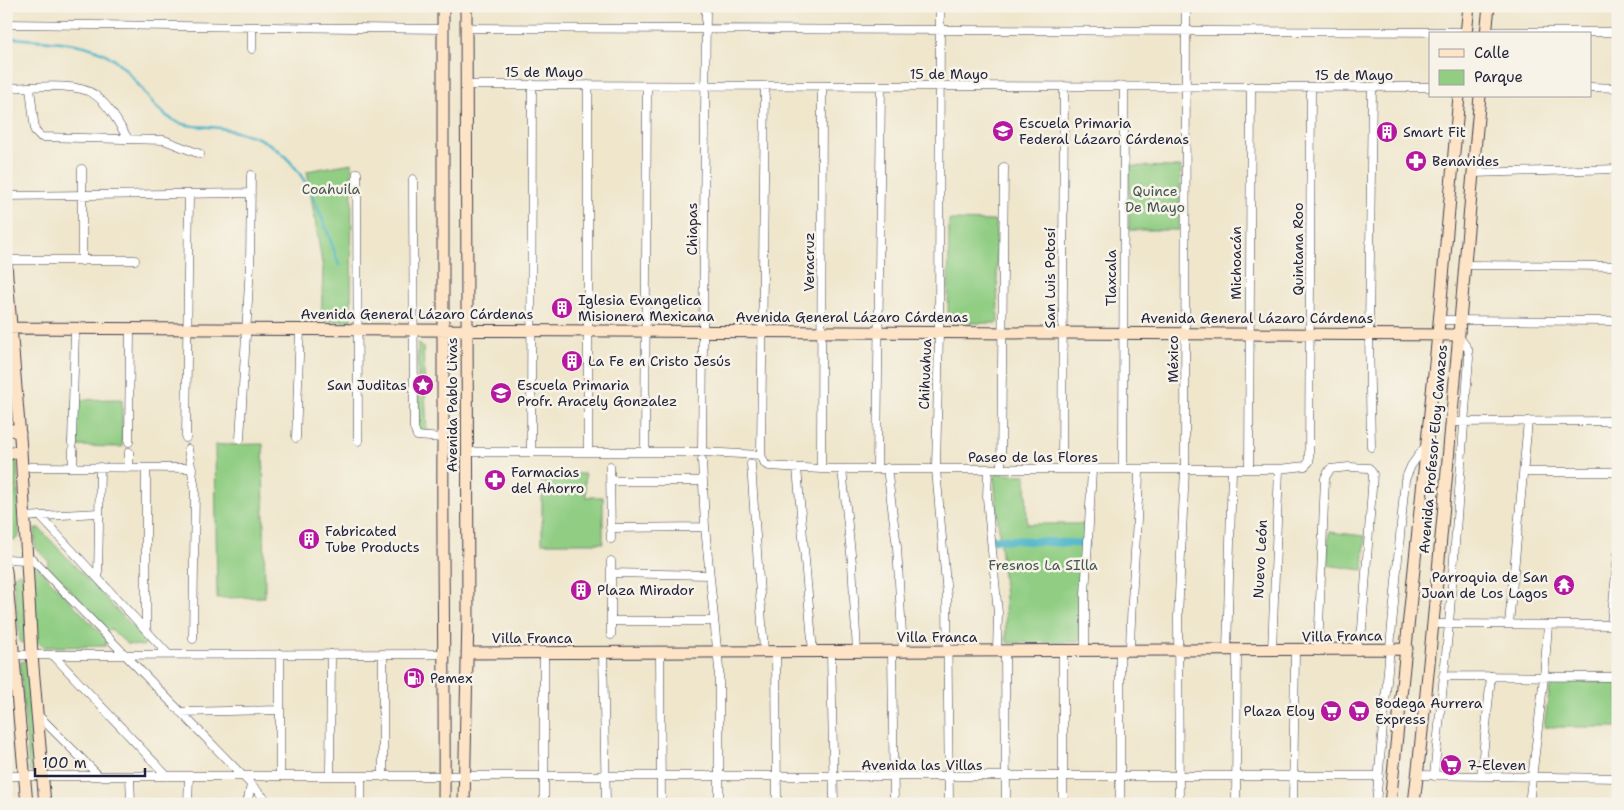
<svg xmlns="http://www.w3.org/2000/svg" width="1624" height="810" font-family="'Shantell Sans',sans-serif">
<rect width="100%" height="100%" fill="#f7f3e8"/>
<filter id="ink" filterUnits="userSpaceOnUse"><feTurbulence type="fractalNoise" baseFrequency=".02" numOctaves="2"/><feDisplacementMap in="SourceGraphic" scale="10" xChannelSelector="R" yChannelSelector="G"/><feConvolveMatrix kernelMatrix="1 2 1 2 8 2 1 2 1" color-interpolation-filters="sRGB"/></filter>
<filter id="wash" filterUnits="userSpaceOnUse"><feTurbulence type="fractalNoise" baseFrequency=".0096" numOctaves="4" result="noise"/><feDisplacementMap in="SourceGraphic" scale="20" xChannelSelector="R" yChannelSelector="G"/><feGaussianBlur stdDeviation="1.12" result="paint"/><feColorMatrix in="noise" values="0 0 0 0 0 0 0 0 0 0 0 0 0 0 0 0 0 1.4 0 .05"/><feComposite in="paint" operator="in"/></filter>
<g filter="url(#wash)">
<rect width="100%" height="100%" fill="#efe6cc"/>
<path fill="#91ce84" stroke="#5a7860" d="M352 163 351 321H321L323 269 307 171Z
M1129 166 1181 167 1179 230H1129Z
M949 220 996 221 998 323H948Z
M418 343 423 347 427 433H418Z
M122 399V447L73 446 74 400Z
M263 444 265 597 217 598 215 445Z
M17 458 19 537 14 540 9 539 6 511V459Z
M542 474H585L586 497H603V543H542Z
M997 474 1026 475 1027 524H1088L1079 599 1080 638 1077 642 1008 643 1006 640 1005 598 994 478Z
M39 528 147 642 143 646 127 644 111 629 108 631 47 565 49 562 35 547V529Z
M1329 532 1365 536 1363 570 1327 565Z
M31 560 107 640 105 646 43 647 36 640Z
M18 573 23 575 27 641 24 643 20 642 13 576Z
M28 661 38 771 29 772 20 662Z
M1551 682H1618V727H1544Z"/>
<g fill="none" stroke-linecap="round" stroke-linejoin="round">
<path stroke="#4db5cb" stroke-width="2.5" d="M6 37C46 43 93 36 124 68 141 85 152 108 173 120 188 129 212 125 229 130 238 133 249 134 258 138 307 159 323 220 339 265"/>
<path stroke="#4db5cb" stroke-width="8" d="M992 539 1086 544"/>
</g>
</g>
<g filter="url(#ink)">
<g fill="none" stroke-linecap="round" stroke-linejoin="round">
<g stroke="#413f51" stroke-width="9">
<path id="street" d="M940 6 939 332 936 469 947 596 949 804
M6 24 443 29
M466 28 1466 32
M1486 32H1618
M252 49V27
M467 85 1430 87
M588 85V451
M765 86 761 455 765 464 769 466 821 469H1279L1305 466 1309 462 1311 87
M1590 87 1618 88
M6 88C29 88 76 81 95 95 109 105 119 124 128 139
M30 88 35 131 41 137 164 140 200 154
M357 173 358 441
M1473 173 1618 169
M413 179 414 428 417 436 443 438
M6 196 251 193
M6 260H135
M82 261V169
M1464 265 1618 266
M1439 320 1618 321
M1452 422 1618 421
M186 438 189 194
M296 438 300 329
M240 439 250 265 251 175
M129 442 130 329
M72 443 75 329
M1371 447 1369 333 1372 88
M188 449 195 489 193 639
M645 451 647 86
M129 452V468
M467 452H702L761 455
M531 452 532 84
M702 452 706 6
M702 460 705 527 719 669V804
M751 464 764 652
M610 466 611 539
M30 467 192 468
M73 467V450
M797 468 813 652
M877 468 881 86
M887 468 897 547 903 652
M821 469 822 86
M842 469 852 563 857 652
M988 469 987 498 998 613 997 652
M1001 469 1004 167
M1062 469 1064 86
M1123 469 1124 86
M1249 469 1251 86
M1524 472H1618
M610 481H702
M40 516 168 654
M23 517 99 513
M610 528 705 527
M6 559 27 560
M32 559 270 804
M611 573 709 575
M98 578 100 467
M611 621H712
M1433 624 1618 625
M1509 624 1528 421
M1611 624 1618 554
M146 629V468
M611 635V561
M892 651 894 804
M1085 651V595L1092 470
M1120 651V804
M1130 651C1131 590 1138 530 1139 469
M1227 651 1232 470
M1272 651 1279 469
M1318 651 1325 478 1330 469 1349 467 1369 468 1373 474 1362 629 1357 638V651
M776 652 777 804
M831 652 834 804
M1005 652 1006 804
M544 653V804
M603 653 606 804
M660 653 661 804
M280 654V776
M6 655 446 654
M53 655 167 776
M1443 676 1618 677
M180 712 280 710
M37 714 99 776
M1417 775 1618 778
M6 776H1379
M130 776 131 804
M330 776 331 654
M1434 776 1449 624 1469 358 1468 349 1458 335
M1481 776 1491 676
M383 777V654
M188 804 189 776
M247 804 251 785
M361 804V777
M1063 804V651
M1179 804 1178 617 1185 469 1186 6
M1236 804 1237 651
M1293 804 1295 651
M1376 804 1405 480 1411 466 1426 445
M1529 804 1544 677 1548 625"/>
</g>
<g stroke="#413f51" stroke-width="13">
<path id="secondary" d="M443 6C444 151 444 295 443 439 442 561 445 682 444 804
M1466 34 1469 6
M1486 34 1489 6
M6 264 21 450 32 655 45 804
M6 328 1457 335
M6 428 20 433
M6 455 21 450
M6 571 27 804
M467 653 1407 649
M464 804 468 616 466 6
M1390 804 1438 334 1459 96
M1414 804C1441 568 1458 332 1480 96"/>
</g>
<use href="#street" stroke="#fff" stroke-width="8"/>
<use href="#secondary" stroke="#fee4c6" stroke-width="11"/>
</g>
</g>
<defs>
<g id="school-disc" transform="scale(1.125)"><circle r="9.5" fill="#b5179e" stroke="#f7f3e8"/><path d="M0-5L7-2L0 1L-7-2ZM-4 1L0 2.5L4 1V4Q0 6-4 4Z" fill="#fff"/></g>
<g id="building-disc" transform="scale(1.125)"><circle r="9.5" fill="#b5179e" stroke="#f7f3e8"/><path d="M-4-6H4V6H1V3H-1V6H-4ZM-2.5-4.3h1.7v1.8h-1.7ZM.8-4.3h1.7v1.8H.8ZM-2.5-1h1.7V.8h-1.7ZM.8-1h1.7V.8H.8Z" fill="#fff"/></g>
<g id="pharmacy-disc" transform="scale(1.125)"><circle r="9.5" fill="#b5179e" stroke="#f7f3e8"/><path d="M-2-6h4v4h4v4h-4v4h-4v-4h-4v-4h4Z" fill="#fff"/></g>
<g id="sight-disc" transform="scale(1.125)"><circle r="9.5" fill="#b5179e" stroke="#f7f3e8"/><path d="M0-6L1.8-2.2L6-1.7L2.9 1.2L3.7 5.4L0 3.3L-3.7 5.4L-2.9 1.2L-6-1.7L-1.8-2.2Z" fill="#fff"/></g>
<g id="temple-disc" transform="scale(1.125)"><circle r="9.5" fill="#b5179e" stroke="#f7f3e8"/><path d="M0-6L5-2H3V0L6.5 2.5H4V6H1.5V3h-3V6H-4V2.5H-6.5L-3 0V-2H-5Z" fill="#fff"/></g>
<g id="fuel-disc" transform="scale(1.125)"><circle r="9.5" fill="#b5179e" stroke="#f7f3e8"/><path d="M-5.5-6h7V0h2V4h1.3V-2.5L3-4.5l.8-.8L6-3V5H2.5V1h-1V6h-7ZM-4.2-4.7v3.2H.2V-4.7Z" fill="#fff"/></g>
<g id="supermarket-disc" transform="scale(1.125)"><circle r="9.5" fill="#b5179e" stroke="#f7f3e8"/><path d="M-6-5.5h2.5l.6 2H6L4.5 2H-2.5L-4.4-4H-6ZM-1.5 3.2a1.3 1.3 0 1 0 .1 0ZM3 3.2a1.3 1.3 0 1 0 .1 0Z" fill="#fff"/></g>
</defs>
<g fill-rule="evenodd">
<use href="#school-disc" x="1003" y="131"/>
<use href="#building-disc" x="1387" y="132"/>
<use href="#pharmacy-disc" x="1416" y="161"/>
<use href="#building-disc" x="562" y="308"/>
<use href="#building-disc" x="572" y="361"/>
<use href="#sight-disc" x="423" y="385"/>
<use href="#school-disc" x="501" y="393"/>
<use href="#pharmacy-disc" x="495" y="480"/>
<use href="#building-disc" x="309" y="539"/>
<use href="#temple-disc" x="1564" y="585"/>
<use href="#building-disc" x="581" y="590"/>
<use href="#fuel-disc" x="414" y="678"/>
<use href="#supermarket-disc" x="1331" y="711"/>
<use href="#supermarket-disc" x="1359" y="711"/>
<use href="#supermarket-disc" x="1451" y="765"/>
</g>
<g text-anchor="middle" dominant-baseline="central" stroke-width="5" stroke-linejoin="round" paint-order="stroke">
<g font-size="14" fill="#22223b" stroke="#f7f3e8">
<text x="544" y="72">15 de Mayo</text>
<text x="949" y="74">15 de Mayo</text>
<text x="1354" y="75">15 de Mayo</text>
<text transform="translate(692 229) rotate(-90)">Chiapas</text>
<text transform="translate(1298 249) rotate(-90)">Quintana Roo</text>
<text transform="translate(809 262) rotate(-90)">Veracruz</text>
<text transform="translate(1236 263) rotate(-90)">Michoacán</text>
<text transform="translate(1050 278) rotate(-90)">San Luis Potosí</text>
<text transform="translate(1111 278) rotate(-90)">Tlaxcala</text>
<text x="417" y="314">Avenida General Lázaro Cárdenas</text>
<text x="852" y="317">Avenida General Lázaro Cárdenas</text>
<text x="1257" y="318">Avenida General Lázaro Cárdenas</text>
<text transform="translate(1173 359) rotate(-90)">México</text>
<text transform="translate(925 374) rotate(-88)">Chihuahua</text>
<text transform="translate(452 405) rotate(-90)">Avenida Pablo Livas</text>
<text transform="translate(1433 449) rotate(-85)">Avenida Profesor Eloy Cavazos</text>
<text x="1033" y="457">Paseo de las Flores</text>
<text transform="translate(1260 559) rotate(-87)">Nuevo León</text>
<text transform="translate(1342 636) rotate(-1)">Villa Franca</text>
<text x="937" y="637">Villa Franca</text>
<text x="532" y="638">Villa Franca</text>
<text x="922" y="765">Avenida las Villas</text>
</g>
<g font-size="14" fill="#22223b" stroke="#f7f3e8" text-anchor="start">
<text x="1019" y="123">Escuela Primaria<tspan x="1019" dy="16">Federal Lázaro Cárdenas</tspan></text>
<text x="1403" y="132">Smart Fit</text>
<text x="1432" y="161">Benavides</text>
<text x="578" y="300">Iglesia Evangelica<tspan x="578" dy="16">Misionera Mexicana</tspan></text>
<text x="588" y="361">La Fe en Cristo Jesús</text>
<text x="407" y="385" text-anchor="end">San Juditas</text>
<text x="517" y="385">Escuela Primaria<tspan x="517" dy="16">Profr. Aracely Gonzalez</tspan></text>
<text x="511" y="472">Farmacias<tspan x="511" dy="16">del Ahorro</tspan></text>
<text x="325" y="531">Fabricated<tspan x="325" dy="16">Tube Products</tspan></text>
<text x="1548" y="577" text-anchor="end">Parroquia de San<tspan x="1548" dy="16">Juan de Los Lagos</tspan></text>
<text x="597" y="590">Plaza Mirador</text>
<text x="430" y="678">Pemex</text>
<text x="1375" y="703">Bodega Aurrera<tspan x="1375" dy="16">Express</tspan></text>
<text x="1315" y="711" text-anchor="end">Plaza Eloy</text>
<text x="1467" y="765">7-Eleven</text>
</g>
<g font-size="14" fill="#435651" stroke="#f7f3e8">
<text x="331" y="189">Coahuila</text>
<text x="1155" y="191">Quince<tspan x="1155" dy="16">De Mayo</tspan></text>
<text x="1043" y="565">Fresnos La SIlla</text>
</g>
</g>
<rect width="1624" height="810" fill="none" stroke="#f7f3e8" stroke-width="25"/>
<rect x="1429" y="32" width="162" height="65" fill="#f7f3e8" stroke="#a29fa3"/>
<rect x="1439" y="49" width="25" height="8" fill="#fee4c6" stroke="#a29fa3"/>
<text x="1474" y="58" font-size="15" fill="#22223b">Calle</text>
<rect x="1439" y="70" width="25" height="15" fill="#91ce84" stroke="#a29fa3"/>
<text x="1474" y="82" font-size="15" fill="#22223b">Parque</text>
<path d="M35 768v8h110v-8" fill="none" stroke="#22223b" stroke-width="2.5"/>
<text x="42" y="768" font-size="15" fill="#22223b" stroke="#f7f3e8" stroke-width="4" paint-order="stroke">100 m</text>
</svg>
